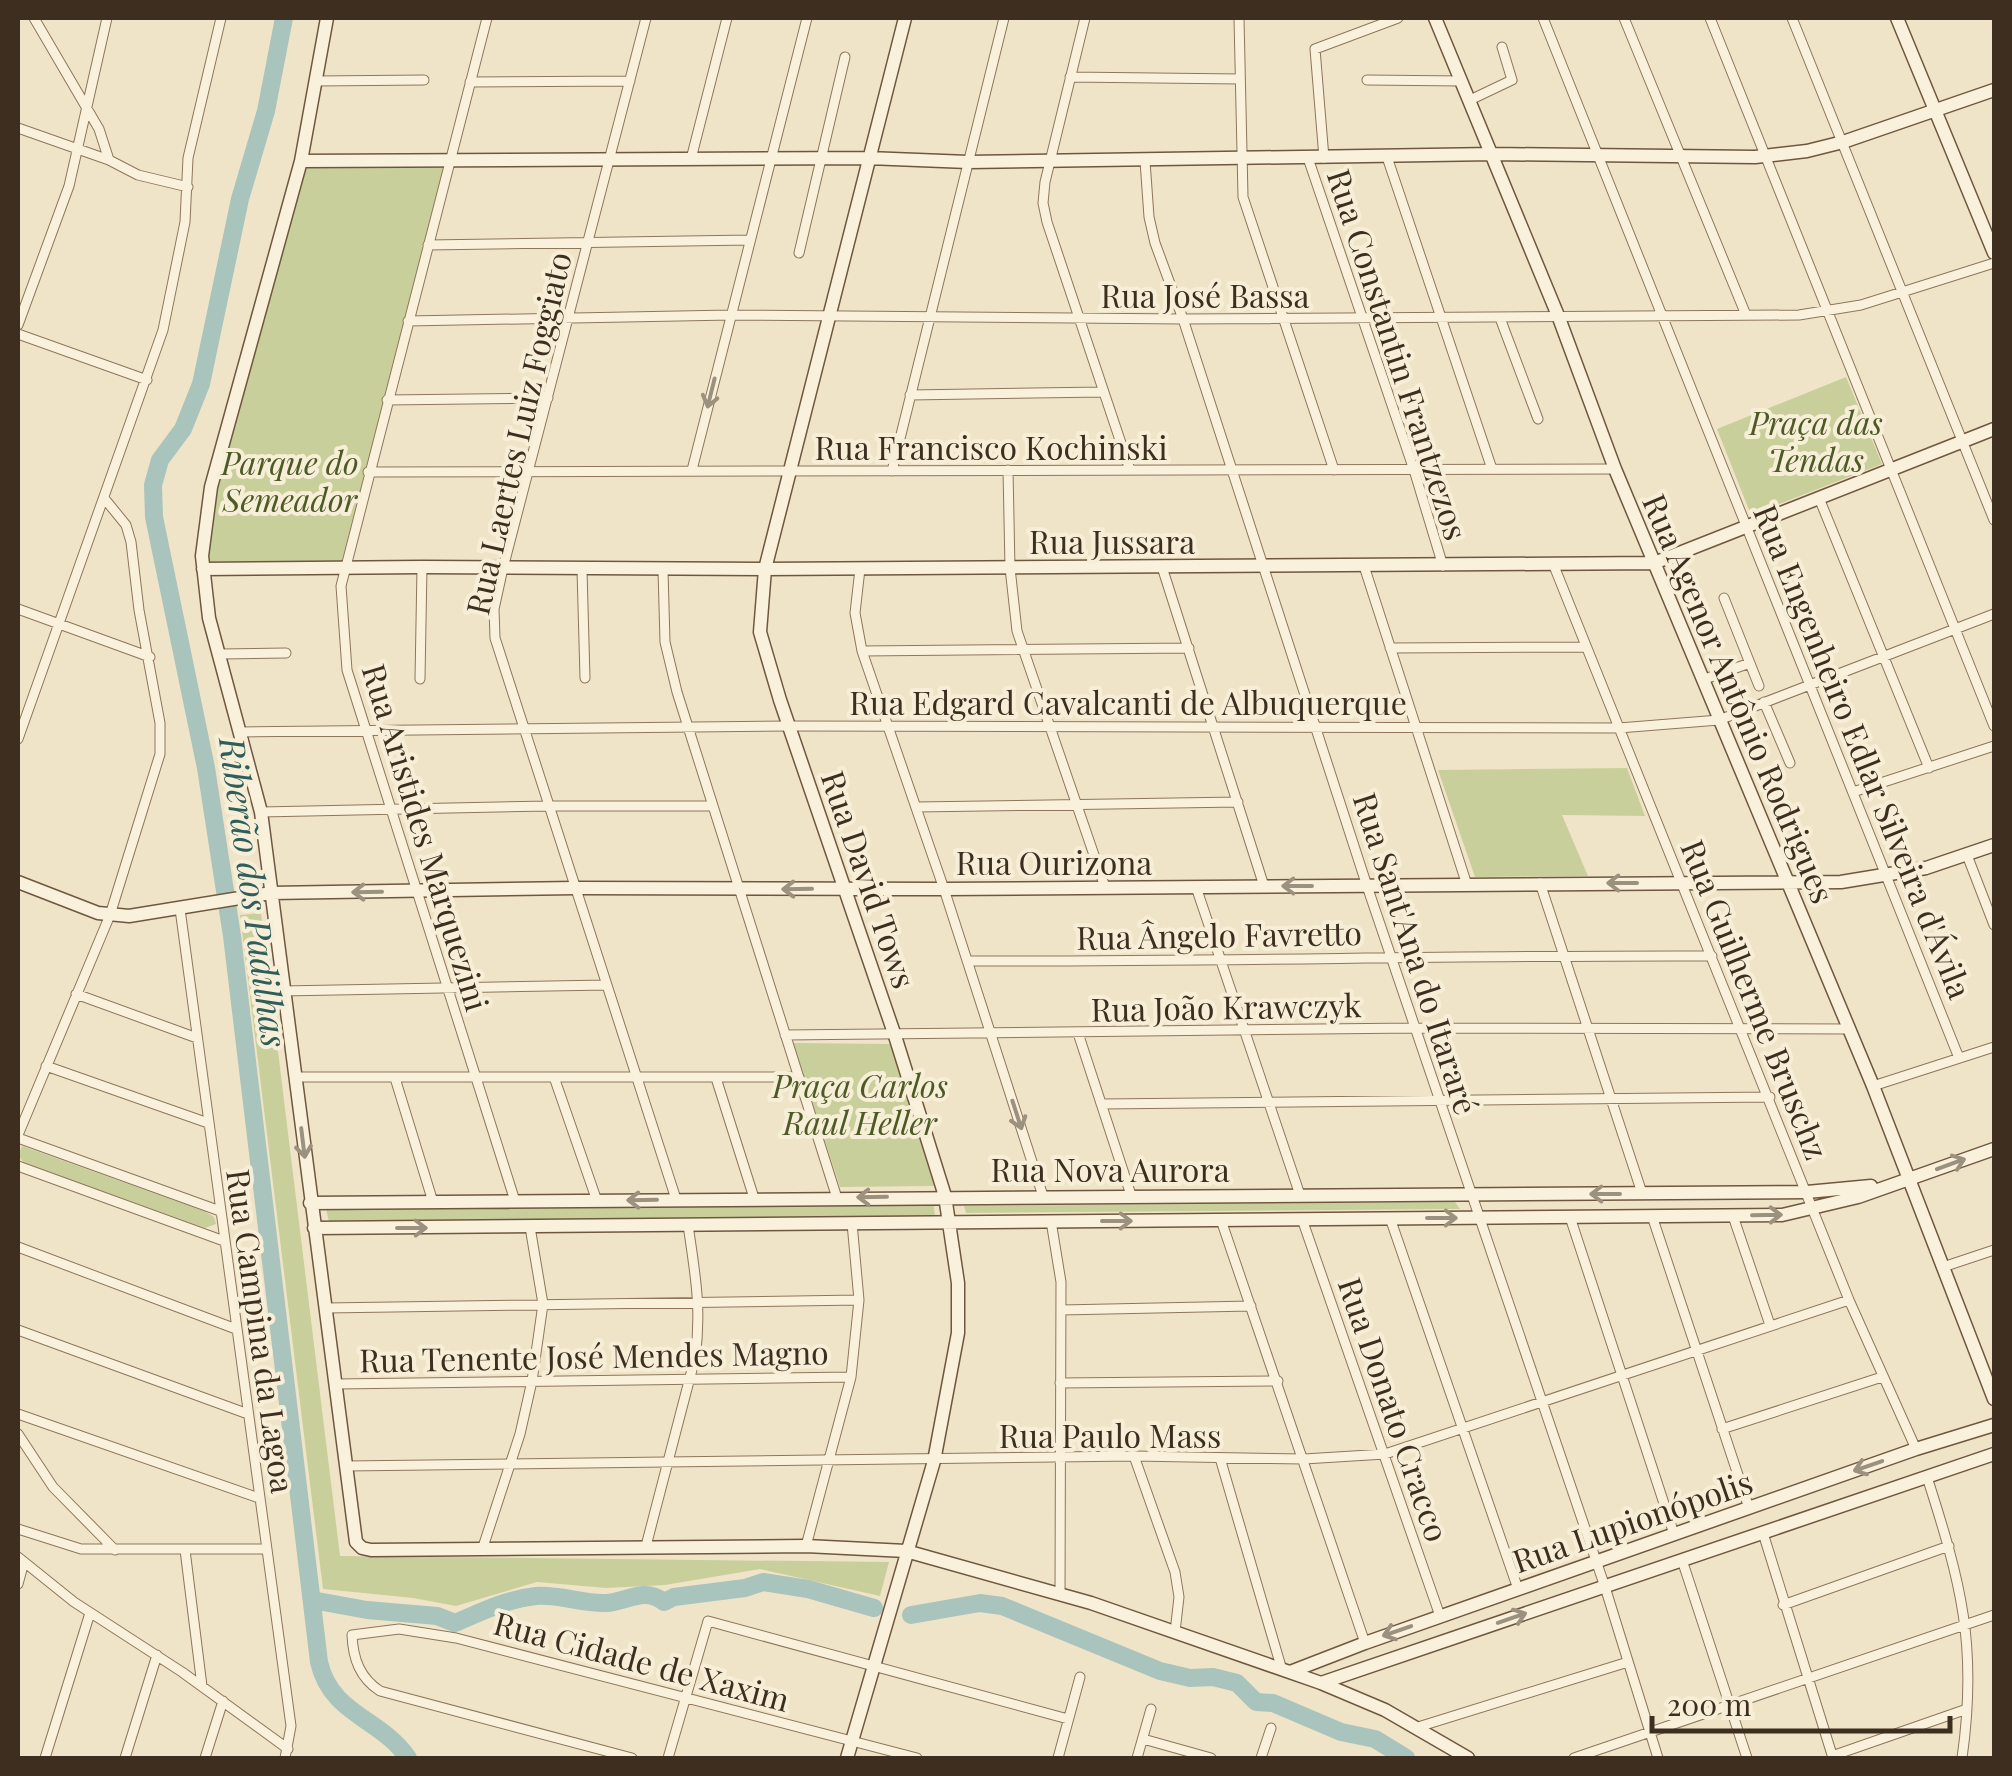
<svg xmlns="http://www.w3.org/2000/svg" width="2012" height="1776" font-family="'Playfair Display',serif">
<rect width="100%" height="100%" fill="#f0e4c8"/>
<path fill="#c9cf9b" d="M304 166 444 167 341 564 208 565 213 497Z
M1846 377 1882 464 1751 515 1717 429Z
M1627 768 1645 816 1562 815 1588 876 1475 877 1438 770Z
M261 913 340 1556 889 1562 880 1596 760 1569 665 1585 606 1588 537 1582 456 1606 413 1598 323 1589 240 915Z
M793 1043 890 1044 934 1186 840 1187Z
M22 1146 204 1211 214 1217 216 1224 205 1228 24 1163 18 1155Z
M933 1202 935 1216 329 1222 326 1209Z
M1455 1202 1460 1209 966 1213 964 1206Z"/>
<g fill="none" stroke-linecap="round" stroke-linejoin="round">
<path stroke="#a9c4bc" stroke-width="18" d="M284 18 266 111 240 199 201 384 183 429 160 460 153 485 154 517 206 768 232 936 319 1662C331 1715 381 1718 408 1758
M312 1600 367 1610 437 1616 455 1623C481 1612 507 1599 536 1596 559 1594 583 1604 606 1603 627 1602 644 1586 664 1602L674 1597 745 1588 763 1582 808 1589 874 1608
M911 1615 980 1603 1002 1606 1160 1671 1190 1678 1213 1677 1237 1683 1256 1702 1273 1703 1341 1732 1375 1739 1406 1758"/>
<g stroke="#8d765c" stroke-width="11">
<path id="street" d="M34 18 99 129 109 160 138 175 188 187
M487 18 341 586 347 670 515 1201
M646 18 503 568 494 609 495 638 676 1199
M1085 18 1045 182 1043 203 1047 222 1130 470
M1239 18 1243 197 1334 470
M1543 18 1959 1058
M1624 18 1746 315
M1710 18 1994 726
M1792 18 1994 520
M1070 77 1240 79
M1367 80 1462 81
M317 81 424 80
M470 82 630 81
M1470 100 1512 80 1502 47
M18 128 109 160
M1387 157 1492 469
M1308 158 1414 470 1443 566
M1324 158 1315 49 1398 18
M691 159 727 18
M1145 161 1149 217 1155 243 1183 319 1367 886 1605 1587 1658 1758
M428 245 750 240
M799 253 845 57
M1500 318 1538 419
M408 321 731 315 1183 319 1799 315 1861 305 1994 263
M18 325 69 186 107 18
M18 334 147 380
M910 395 1103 392
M387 400 548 398
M692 470 807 18
M1008 470 1010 568 1017 631 1105 887
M892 471 1004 18
M368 472 1615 469
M1819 498 1929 768
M1364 566 1467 885
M1554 566 1849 1300 1916 1449
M1162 567 1264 886
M860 569 855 613 862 651 944 889 1043 1196
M582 570 585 678
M663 570 665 642 677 692 837 1198
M1724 598 1759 686
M18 609 150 657
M1390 648 1586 647
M862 651 1189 648
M221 654 286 653
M420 679 422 567
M1702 680 1750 663
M1764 702 1790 763
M241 732 789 726 1619 728 1719 720 1994 614
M18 739 163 330 185 222 188 158 221 18
M1853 792 1994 746
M916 807 1238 802
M261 812 549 806H712
M1967 855 1994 925
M1540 883 1642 1193
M1196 887 1300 1195
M180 909 291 1726 285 1758
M967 961C1216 962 1464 955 1712 956
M282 991 606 985
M76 994 197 1038
M1078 1033 1131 1195
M785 1035 1415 1028 1849 1029
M46 1066 208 1123
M295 1077H799
M554 1077 597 1201
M395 1078 433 1202
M716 1078 754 1198
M1873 1086 1994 1047
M1101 1104 1770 1097
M18 1135 110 915 160 754V723L139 610 131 542 126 525 104 498
M18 1138 220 1211
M18 1166 224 1241
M1652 1216 1749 1508
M1733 1216 1770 1325
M1570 1217 1674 1534
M1390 1218 1518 1589
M1302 1219 1440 1616
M1221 1220 1365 1643
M1051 1221 1061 1282 1060 1593
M18 1247 236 1329
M1943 1267 1994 1250
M326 1308 859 1300
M1061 1310 1251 1306
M18 1330 248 1414
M1060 1383 1278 1381
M336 1384 851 1377
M18 1414 259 1498
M1722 1429 1882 1377
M18 1434 53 1487 115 1550
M1134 1456 1175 1572 1179 1597 1175 1632
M1220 1458 1282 1670
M346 1466 1134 1456 1304 1459 1385 1454 1849 1300
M1927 1477C1961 1583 1978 1646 1962 1758
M18 1529 81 1549H267
M1763 1533 1833 1758
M646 1546 695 1358C702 1310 695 1273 688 1225
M806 1546 851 1377 859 1300 852 1223
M483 1547 520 1434 532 1381 543 1304 530 1227
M185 1550 202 1686
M18 1557 74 1602 182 1672 288 1749
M1682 1560 1747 1758
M18 1584 24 1562
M1783 1605 1949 1546
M1418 1727 1628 1662
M1143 1739 1211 1758
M1832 1756 1967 1709
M45 1758 90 1613
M125 1758 157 1655
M205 1758 223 1701
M632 1758 380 1691C360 1678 353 1659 352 1635L399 1629 456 1638 917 1758
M668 1758 708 1621 1068 1719
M1058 1758 1080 1677
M1137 1758 1151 1709
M1261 1758 1271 1728
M1574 1758 1994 1615"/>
</g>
<g stroke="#6f573f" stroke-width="15">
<path id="secondary" d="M327 18 301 161 211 487 202 556 209 618 261 812 356 1542 362 1548 371 1550 806 1546 906 1551 1091 1603 1321 1683 1385 1710 1468 1758
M1435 18 1559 318 1615 469 1873 1086 1994 1399
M1897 18 1994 253
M301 161 868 158 968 162 1493 154 1755 157 1807 151 1843 142 1994 90
M203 569 422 567 765 569 1654 563 1994 429
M18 882 98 913 129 916 271 893 575 888 944 889 1841 882 1926 868 1994 845
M310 1203 1807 1192 1871 1186
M314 1228 1782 1215 1858 1197 1994 1149
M1290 1672 1365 1643 1916 1449 1994 1425
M1321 1683 1994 1454
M847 1758 934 1461 958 1333V1283L945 1196 895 1036 780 700 760 632 765 569 905 18"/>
</g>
<use href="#street" stroke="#faf1dc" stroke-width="9"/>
<use href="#secondary" stroke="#faf1dc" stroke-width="12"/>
</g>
<defs><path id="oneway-shaft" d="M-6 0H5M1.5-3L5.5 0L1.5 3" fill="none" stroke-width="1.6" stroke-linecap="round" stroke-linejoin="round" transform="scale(2.5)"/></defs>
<g stroke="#9c907e">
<use href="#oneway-shaft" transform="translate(711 393) rotate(104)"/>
<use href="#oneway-shaft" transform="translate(1622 883) rotate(180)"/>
<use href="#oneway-shaft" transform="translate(1297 886) rotate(180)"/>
<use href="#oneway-shaft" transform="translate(797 889) rotate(179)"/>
<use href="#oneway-shaft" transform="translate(367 892) rotate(179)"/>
<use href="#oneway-shaft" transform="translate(1017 1115) rotate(72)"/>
<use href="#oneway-shaft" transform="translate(303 1143) rotate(83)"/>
<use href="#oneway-shaft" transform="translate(1951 1164) rotate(-20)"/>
<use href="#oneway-shaft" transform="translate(1605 1194) rotate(180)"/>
<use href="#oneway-shaft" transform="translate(872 1197) rotate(179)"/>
<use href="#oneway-shaft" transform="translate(642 1200) rotate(179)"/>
<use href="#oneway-shaft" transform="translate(1767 1215) rotate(-1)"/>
<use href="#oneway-shaft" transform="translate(1442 1218)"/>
<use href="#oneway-shaft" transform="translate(1117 1221)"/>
<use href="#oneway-shaft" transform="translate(412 1228)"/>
<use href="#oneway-shaft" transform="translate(1868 1466) rotate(161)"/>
<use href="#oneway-shaft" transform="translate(1512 1618) rotate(-19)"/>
<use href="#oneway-shaft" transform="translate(1397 1631) rotate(161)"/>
</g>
<g text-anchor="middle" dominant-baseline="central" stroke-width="8" stroke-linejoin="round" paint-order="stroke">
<g font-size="32" fill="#3d2e20" stroke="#f7eed8">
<text x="1205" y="294">Rua José Bassa</text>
<text transform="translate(1399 354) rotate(72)">Rua Constantin Frantzezos</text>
<text transform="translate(517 433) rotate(-77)">Rua Laertes Luiz Foggiato</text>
<text x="991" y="446">Rua Francisco Kochinski</text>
<text x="1112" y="540">Rua Jussara</text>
<text transform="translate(1740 698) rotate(67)">Rua Agenor Antônio Rodrigues</text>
<text x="1128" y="701">Rua Edgard Cavalcanti de Albuquerque</text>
<text transform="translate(1864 751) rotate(68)">Rua Engenheiro Edlar Silveira d'Ávila</text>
<text transform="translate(427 837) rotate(73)">Rua Aristides Marquezini</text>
<text x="1054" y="861">Rua Ourizona</text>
<text transform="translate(870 879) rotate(71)">Rua David Tows</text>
<text transform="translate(1219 934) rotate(-1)">Rua Ângelo Favretto</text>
<text transform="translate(1417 953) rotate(72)">Rua Sant'Ana do Itararé</text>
<text transform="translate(1756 999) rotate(68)">Rua Guilherme Bruschz</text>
<text transform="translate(1226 1006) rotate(-1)">Rua João Krawczyk</text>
<text x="1110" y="1168">Rua Nova Aurora</text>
<text transform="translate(262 1331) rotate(82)">Rua Campina da Lagoa</text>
<text transform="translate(594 1355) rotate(-1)">Rua Tenente José Mendes Magno</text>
<text transform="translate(1395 1409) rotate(71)">Rua Donato Cracco</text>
<text x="1110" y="1434">Rua Paulo Mass</text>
<text transform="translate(1632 1520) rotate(-19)">Rua Lupionópolis</text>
<text transform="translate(642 1660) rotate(15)">Rua Cidade de Xaxim</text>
</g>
<g font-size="32" font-style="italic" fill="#4d5a26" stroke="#f7eed8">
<text x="1816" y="421">Praça das<tspan x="1816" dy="37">Tendas</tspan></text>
<text x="290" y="461">Parque do<tspan x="290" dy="37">Semeador</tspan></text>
<text x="860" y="1084">Praça Carlos<tspan x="860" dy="37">Raul Heller</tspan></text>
</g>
<g font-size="35" font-style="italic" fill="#2f5d5a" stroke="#f7eed8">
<text transform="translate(255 892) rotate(82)">Riberão dos Padilhas</text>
</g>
</g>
<rect width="2012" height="1776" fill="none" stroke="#3d2e20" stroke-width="40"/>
<path d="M1652 1716v15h298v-15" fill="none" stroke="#3d2e20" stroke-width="5"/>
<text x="1667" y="1716" font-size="30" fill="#3d2e20" stroke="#f7eed8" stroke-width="8" paint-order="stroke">200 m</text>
</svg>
